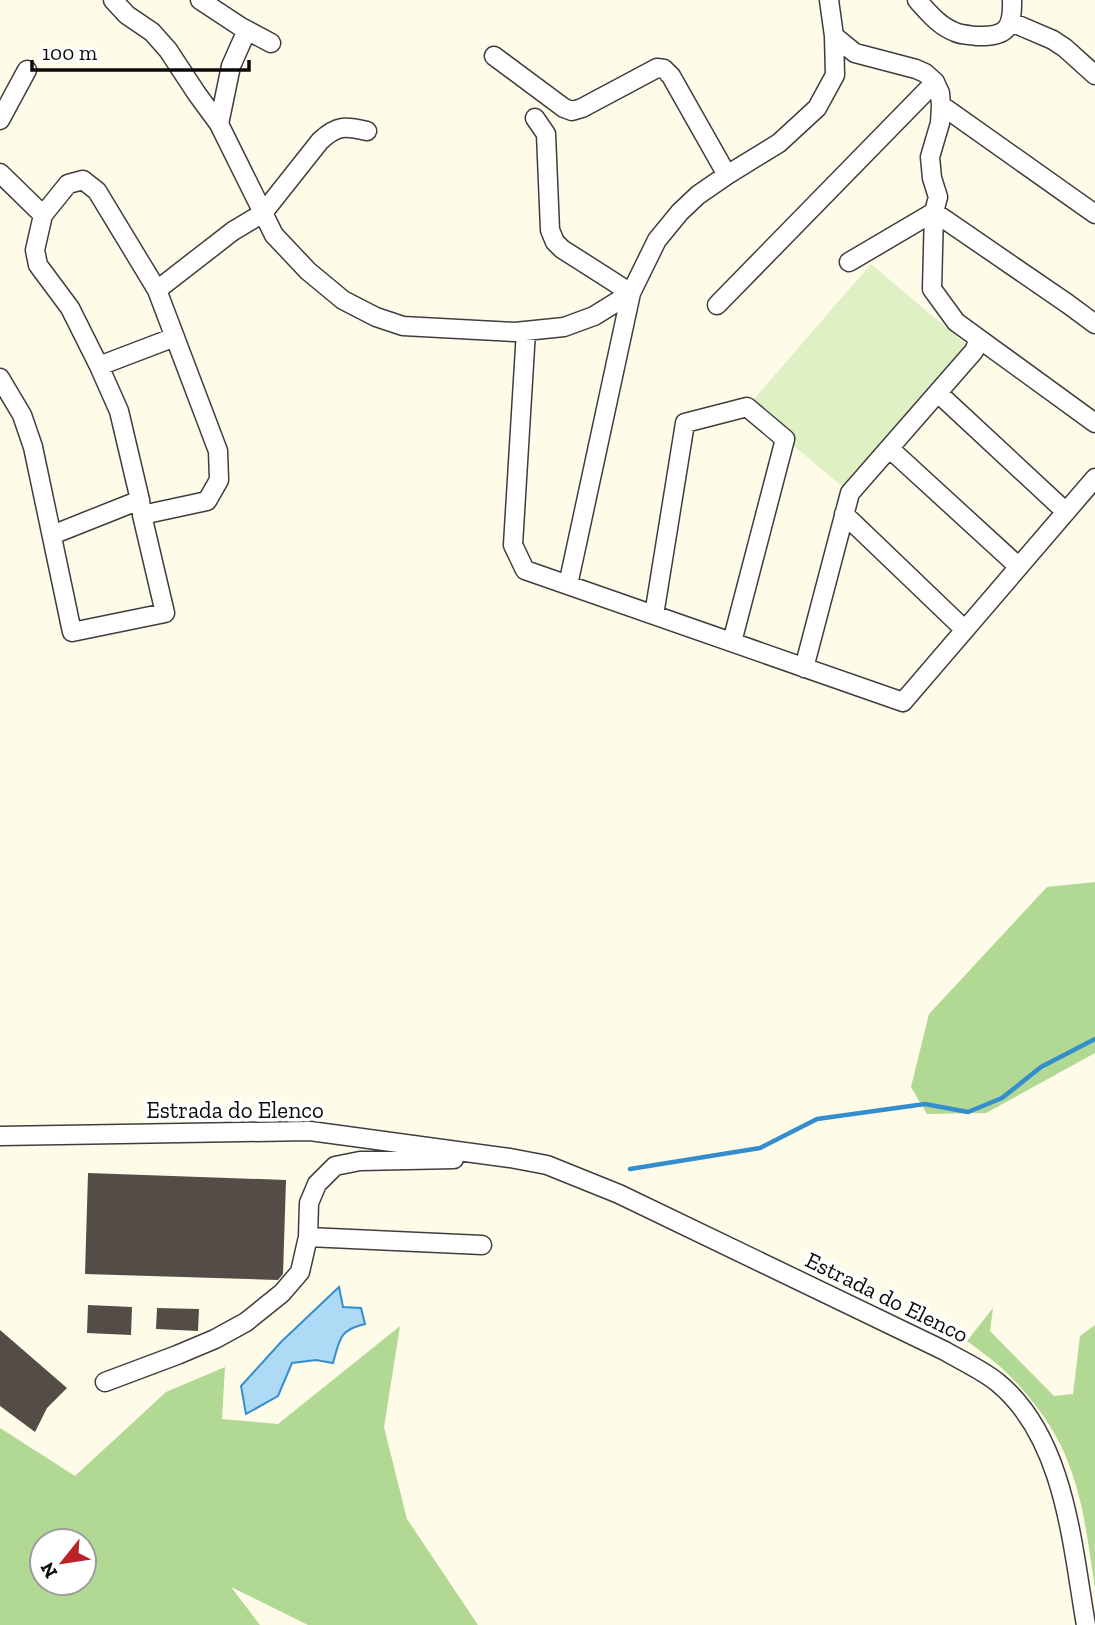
<svg xmlns="http://www.w3.org/2000/svg" width="1095" height="1625" font-family="'Zilla Slab',serif">
<rect width="100%" height="100%" fill="#fffbe9"/>
<path fill="#b1d993" fill-rule="evenodd" d="M1095 882V1053L986 1113 927 1114 911 1087 929 1014 1047 887Z
M993 1308 990 1331 1054 1396 1073 1394 1080 1336 1095 1325V1588C1089 1550 1085 1510 1072 1473 1059 1432 1029 1392 997 1364 988 1356 977 1349 967 1341Z
M400 1326 384 1427 407 1519 478 1625H308L231 1587 260 1625H0V1428L75 1476 166 1392 225 1367 222 1419 278 1424ZM42 1541H84V1583H42Z"/>
<path fill="#e0f0c5" d="M871 264 974 351 850 493 747 407Z"/>
<path fill="#aedaf6" stroke="#348ece" stroke-width="2" d="M339 1287 343 1307 361 1308 365 1324C339 1330 340 1339 333 1363L316 1360 292 1363 278 1396 246 1414 241 1386 281 1342Z"/>
<g fill="none" stroke-linecap="round" stroke-linejoin="round">
<path stroke="#348ece" stroke-width="4.5" d="M630 1169 760 1148 817 1119 925 1104 968 1112 1002 1098 1041 1067 1095 1039"/>
</g>
<path fill="#544c47" d="M88 1173 286 1180 283 1274 278 1280 85 1274Z
M88 1305 132 1307 131 1335 87 1333Z
M157 1308 199 1309 198 1331 156 1329Z
M0 1330 67 1388 47 1408 35 1432 0 1406Z"/>
<g fill="none" stroke-linecap="round" stroke-linejoin="round">
<g stroke="#3e3e3e" stroke-width="21">
<path id="minor" d="M113 0 127 15 152 32 168 50 197 94 219 124 274 235 308 271 343 300 376 317 403 326 515 332 564 327 594 316 631 293 657 240 680 212 698 195 727 175 779 143 817 108 835 75 834 36 829 0
M200 0 241 27 271 43
M917 0C928 12 939 26 955 32 961 35 970 35 977 36 1006 37 1013 29 1012 0
M1011 22 1053 40 1065 48 1095 75
M834 36 855 53 916 69 925 73 935 82 940 93 941 105 940 123 930 157 932 178 938 197 934 212 849 262
M494 56 564 108 572 111 582 108 657 68 664 69 671 76 727 175
M941 105 1095 214
M535 118 546 134 550 230 555 242 562 249 631 293 568 585
M0 120 27 70
M219 124 231 66 247 30
M0 173 43 215
M717 305 935 82
M1095 324 1068 304 934 212 932 289 956 322 1095 423
M526 331 513 545 525 570 903 702 1095 478
M99 366 70 308 38 265 35 250 43 215 68 184 83 180 97 191 157 290
M0 378 22 415 33 447 72 632 165 613 142 515 207 501 219 480 218 451 157 290 233 231 263 213 320 141C337 125 345 126 367 131
M938 393 1066 512
M889 448 1019 567
M140 500 119 411 99 366 175 337
M844 514 965 630
M52 535 140 500 141 510
M654 615 685 423 747 407 785 439 732 642
M804 668 850 493 974 351 979 339
M0 1136 310 1131 510 1158 547 1165 619 1194 945 1351C962 1361 982 1370 997 1382 1065 1437 1072 1545 1086 1625
M308 1237 482 1245
M105 1382 177 1355 215 1339 246 1322 282 1293 300 1272 308 1237 309 1203 317 1184 335 1166 360 1161 454 1159"/>
</g>
<use href="#minor" stroke="#fff" stroke-width="18"/>
</g>
<g text-anchor="middle" dominant-baseline="central" stroke-width="7" stroke-linejoin="round" paint-order="stroke">
<g font-size="23" fill="#0b0b0b" stroke="#fff">
<text x="235" y="1110">Estrada do Elenco</text>
<text transform="translate(887 1297) rotate(26)">Estrada do Elenco</text>
</g>
</g>
<g transform="translate(63 1562) rotate(240)"><circle r="33" fill="#ffffff" stroke="#9d9d9d" stroke-width="2"/>
<path d="M0-5L12 26L0 18L-12 26Z" fill="#bb2327"/>
<text y="-10" font-size="19" font-weight="bold" text-anchor="middle" fill="#0b0b0b">N</text>
</g>
<path d="M32 60v10h217v-10" fill="none" stroke="#0b0b0b" stroke-width="3.5"/>
<text x="42" y="60" font-size="21" fill="#0b0b0b" stroke="#ffffff" stroke-width="5" paint-order="stroke">100 m</text>
</svg>
